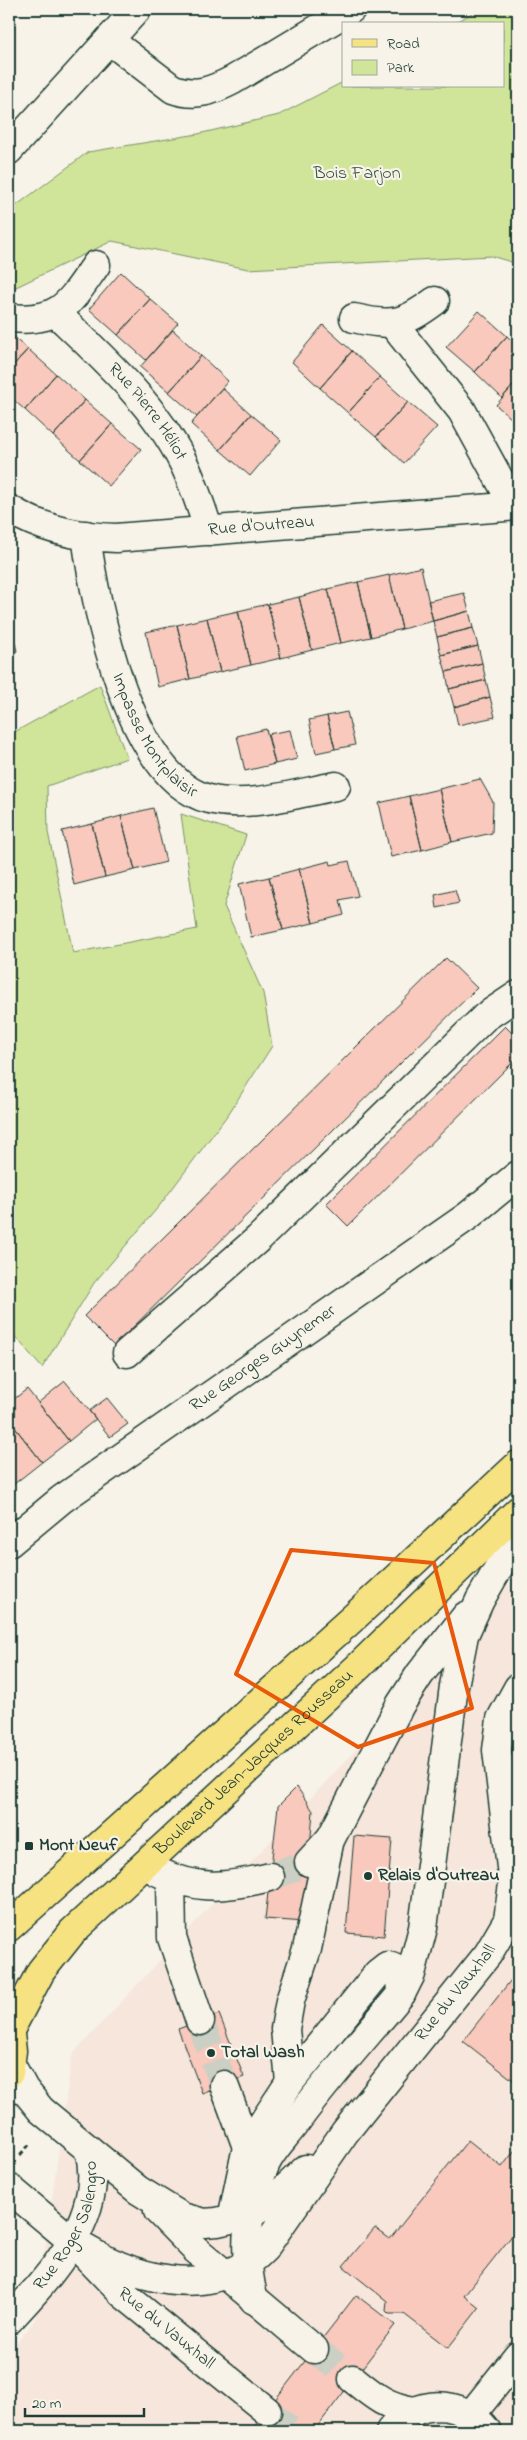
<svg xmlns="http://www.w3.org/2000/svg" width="527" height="2440" font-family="'Indie Flower',sans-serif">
<rect width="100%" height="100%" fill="#f7f3e8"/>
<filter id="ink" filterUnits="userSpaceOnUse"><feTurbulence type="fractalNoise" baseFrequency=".02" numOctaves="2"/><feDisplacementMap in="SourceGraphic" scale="10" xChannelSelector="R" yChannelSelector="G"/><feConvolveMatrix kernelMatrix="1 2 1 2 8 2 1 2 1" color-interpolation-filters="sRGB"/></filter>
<g filter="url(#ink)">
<path fill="#f7e6db" d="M518 1575V2431H9V2352L35 2320 72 2055Z"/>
<path fill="#d0e59a" stroke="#789167" d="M479 9H518V264L491 256 248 269 112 241 14 288 9 285V211L88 152 198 134 279 115 343 82V86H503V24H453Z
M100 685 127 758 47 786 48 832 73 953 197 929 181 814 246 835 224 906 263 993 272 1046 229 1113 160 1205 94 1283 42 1368 9 1329V735Z"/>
<path fill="#f8c9bc" stroke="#1f3d34" d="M121 272 150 299 118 335 89 309Z
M150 299 178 323 146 360 118 335Z
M479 311 507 336 475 372 446 347Z
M323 325 352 351 320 388 292 362Z
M173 330 201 356 169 392 140 367Z
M9 332 28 349 9 370Z
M507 336 518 347V380L502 398 475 372Z
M28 349 56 374 25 410 9 396V370Z
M352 351 380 377 348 413 320 388Z
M201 356 228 381 197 417 169 392Z
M56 374 85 400 53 436 25 410Z
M380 377 408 402 376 437 348 413Z
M518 380V424L496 405Z
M222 388 251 414 220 450 191 424Z
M85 400 112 424 80 460 53 436Z
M408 402 437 427 404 463 376 437Z
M251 414 281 440 250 476 220 450Z
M112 424 141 449 109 486 80 460Z
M421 567 433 621 402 629 389 575Z
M389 575 402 629 371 637 358 582Z
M358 582 371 637 341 643 328 589Z
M328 589 341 643 312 650 299 597Z
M464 593 469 611 433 621 428 601Z
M299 597 312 650 281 658 268 604Z
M268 604 281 658 251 665 238 611Z
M238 611 251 665 220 672 207 618Z
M469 611 473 628 437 637 433 621Z
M9 618 17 651 9 653Z
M207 618 220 672 190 679 177 625Z
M177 625 190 679 158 687 146 632Z
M473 628 478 646 441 655 437 637Z
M478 646 482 663 446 672 441 655Z
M482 663 486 680 449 689 446 672Z
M486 680 490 697 454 707 449 689Z
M490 697 495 717 458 725 454 707Z
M347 712 355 745 335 749 327 716Z
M327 716 335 749 316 753 309 720Z
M266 729 275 764 245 771 237 736Z
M290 730 297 759 275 764 268 734Z
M480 779 493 802 492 833 452 842 439 789Z
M439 789 452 842 422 850 409 796Z
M409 796 422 850 391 857 379 803Z
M153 808 166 862 135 870 121 816Z
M121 816 135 870 105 877 92 824Z
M92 824 105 877 74 885 62 831Z
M330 861 331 865 349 861 358 896 340 900 344 915 313 923 299 869Z
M299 869 313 923 283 930 269 877Z
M269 877 283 930 251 937 239 884Z
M455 890 459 903 437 908 435 895Z
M446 958 477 988 114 1346 84 1316Z
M505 1026 518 1039V1057L348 1226 326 1204Z
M65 1381 96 1419 69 1441 38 1403Z
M27 1389 69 1441 42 1462 9 1420V1403Z
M107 1398 128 1424 110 1437 89 1411Z
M9 1420 42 1462 9 1488Z
M297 1787 313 1811 304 1922 265 1919 278 1806Z
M354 1836 392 1839 384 1936 346 1933Z
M518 1971V2084L463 2041Z
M219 2014 244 2077 202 2093 178 2029Z
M468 2140 502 2167 518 2146V2228L464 2296 479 2308 448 2348 404 2314H389L386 2311 387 2301 343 2266 375 2228 390 2239Z
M356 2295 395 2325 314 2431H251Z"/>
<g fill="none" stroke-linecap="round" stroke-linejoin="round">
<path stroke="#cccfc4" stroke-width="28" stroke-dasharray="28 14" stroke-linecap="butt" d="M270 1877 309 1862
M200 2021 224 2085
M314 2349 353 2379
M267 2411 291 2431"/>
<g stroke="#1f3d34" stroke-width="31">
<g id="minor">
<path d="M109 40 173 89C196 97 212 91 233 80L351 9"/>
<path d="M9 150 137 9"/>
<path id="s1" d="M56 313C103 358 154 404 183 462 194 484 201 507 209 531"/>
<path d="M11 318C61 323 70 302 96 265"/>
<path d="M354 318C393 327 404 324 435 301"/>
<path d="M392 323 462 411 514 506"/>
<path id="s2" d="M9 509C41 529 79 537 116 538L518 506"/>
<path id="s3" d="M86 535C95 605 129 779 209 799 247 809 298 793 336 786"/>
<path d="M127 1353 258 1239 485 1017 518 995"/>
<path id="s4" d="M9 1543 62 1499 468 1216 518 1175"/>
<path d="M309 1862 331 1838 400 1705 420 1674 466 1616"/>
<path d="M156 1871C199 1891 225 1888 270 1877"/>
<path d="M171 1878 172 1938 200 2021"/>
<path d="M11 2065 24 2089 41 2110 138 2190 182 2217 204 2223 217 2222 249 2215 272 2201 306 2169"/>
<path d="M290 2082 285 2029 290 2001 307 1949 330 1839"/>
<path d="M224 2085 247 2147"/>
<path id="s5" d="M9 2188 71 2240 123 2294 267 2411"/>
<path d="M234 2209 247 2147 290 2082 378 1973 387 1966C402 1968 400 1981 401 1994"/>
<path d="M158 2211 195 2249 314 2349"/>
<path id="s6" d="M71 2240C128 2277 209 2305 264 2249L345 2132 488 1954 508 1920 513 1884 497 1750 501 1719 518 1688"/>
<path d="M254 2300C242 2253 245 2209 266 2163 272 2150 284 2138 293 2126 326 2080 365 2038 401 1994L411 1974 423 1928 454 1686 464 1635 480 1600 518 1534"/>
<path id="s7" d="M9 2320C50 2276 107 2215 89 2150"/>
<path d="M353 2379C375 2397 387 2407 415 2411"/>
<path d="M471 2415 518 2356"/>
<path d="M390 2431C415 2398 462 2398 487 2431"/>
</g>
</g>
<g stroke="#1f3d34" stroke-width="31">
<g id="major">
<path d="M9 1927 353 1618 518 1465"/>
<path d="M9 2027 12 2051 9 2073"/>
<path id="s8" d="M10 2030 41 1971 73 1931 359 1666 518 1511"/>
</g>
</g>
<path stroke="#1f3d34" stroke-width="3" stroke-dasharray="5 4" stroke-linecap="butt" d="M20 2155 29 2145"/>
<use href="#minor" stroke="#f7f3e8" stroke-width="28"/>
<use href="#major" stroke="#f7e281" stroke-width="28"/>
</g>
</g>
<path fill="none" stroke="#e8590c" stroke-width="4" stroke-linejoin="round" d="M291 1550 434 1563 472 1708 358 1747 236 1674Z"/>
<g fill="#1f3d34" stroke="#f7f3e8" stroke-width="2">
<rect x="24" y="1841" width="10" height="10" rx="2.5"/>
<circle cx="368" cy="1876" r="5"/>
<circle cx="211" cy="2053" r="5"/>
</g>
<g text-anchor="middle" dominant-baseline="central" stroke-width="4.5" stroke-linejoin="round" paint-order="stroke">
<g font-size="18" fill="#3a5643" stroke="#f7f3e8">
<text x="357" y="174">Bois Farjon</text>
</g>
<g font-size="18" fill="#1f3d34" stroke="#f7f3e8">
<text stroke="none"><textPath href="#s1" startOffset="135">Rue Pierre Héliot</textPath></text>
<text stroke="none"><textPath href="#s2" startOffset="258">Rue d'Outreau</textPath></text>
<text stroke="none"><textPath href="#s3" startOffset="216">Impasse Montplaisir</textPath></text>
<text stroke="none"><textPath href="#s4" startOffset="314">Rue Georges Guynemer</textPath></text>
<text stroke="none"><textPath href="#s8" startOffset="365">Boulevard Jean-Jacques Rousseau</textPath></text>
<text stroke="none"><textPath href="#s6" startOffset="530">Rue du Vauxhall</textPath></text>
<text stroke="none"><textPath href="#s7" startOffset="114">Rue Roger Salengro</textPath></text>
<text stroke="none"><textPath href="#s5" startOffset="211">Rue du Vauxhall</textPath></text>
</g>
<g font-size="18" font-weight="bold" fill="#1f3d34" stroke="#f7f3e8" text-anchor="start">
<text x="39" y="1846">Mont Neuf</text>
<text x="378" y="1876">Relais d'Outreau</text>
<text x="221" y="2053">Total Wash</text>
</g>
</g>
<rect width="527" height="2440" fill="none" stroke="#f7f3e8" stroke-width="30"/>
<rect x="15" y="15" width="497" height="2410" fill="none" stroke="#1f3d34" stroke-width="2" filter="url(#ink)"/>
<rect x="342" y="22" width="162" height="65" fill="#f7f3e8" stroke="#a1aaa0"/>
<rect x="352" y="39" width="25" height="8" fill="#f7e281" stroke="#a1aaa0"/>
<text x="387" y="48" font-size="15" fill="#1f3d34">Road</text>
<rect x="352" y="60" width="25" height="15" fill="#d0e59a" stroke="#a1aaa0"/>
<text x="387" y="72" font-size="15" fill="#1f3d34">Park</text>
<path d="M25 2408v8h119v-8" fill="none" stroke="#1f3d34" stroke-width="2.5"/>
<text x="32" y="2408" font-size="15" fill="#1f3d34" stroke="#f7f3e8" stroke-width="4" paint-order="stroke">20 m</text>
</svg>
